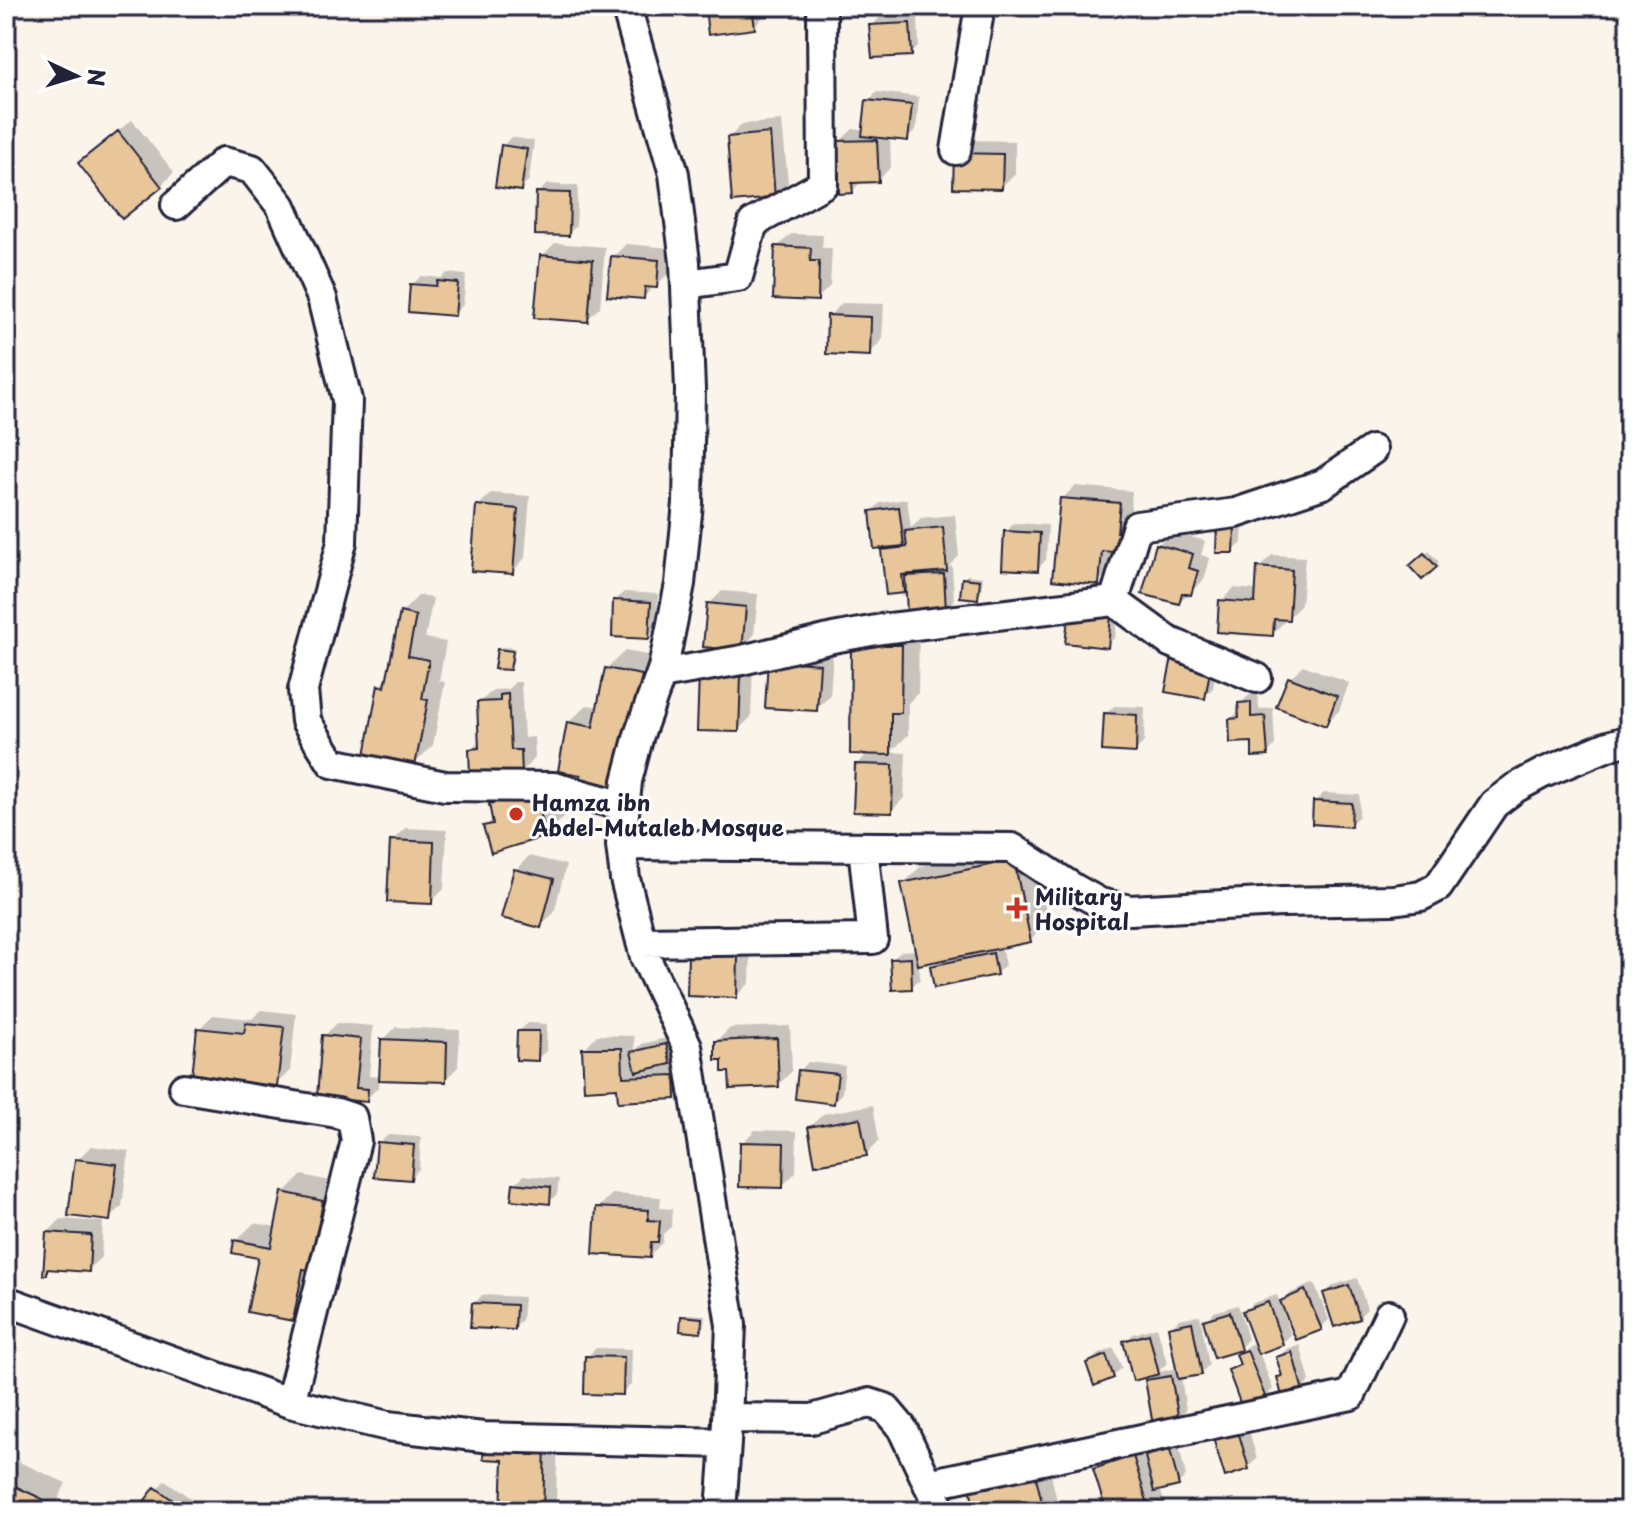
<svg xmlns="http://www.w3.org/2000/svg" width="1635" height="1517" font-family="'Playpen Sans',sans-serif">
<rect width="100%" height="100%" fill="#faf4eb"/>
<filter id="ink" filterUnits="userSpaceOnUse"><feTurbulence type="fractalNoise" baseFrequency=".0125" numOctaves="2"/><feDisplacementMap in="SourceGraphic" scale="16" xChannelSelector="R" yChannelSelector="G"/><feConvolveMatrix kernelMatrix="1 2 1 2 8 2 1 2 1" color-interpolation-filters="sRGB"/></filter>
<g filter="url(#ink)">
<path fill="#0003" d="M707 6H766L767 13 754 27Z
M918 16 919 46 911 54 871 26 880 17Z
M877 92 919 97 916 130 907 139 890 137 891 167 878 180 862 181 852 191 839 142 853 129H865L868 101Z
M132 120 174 172 161 186 94 150Z
M782 121 788 183 775 196 729 138 742 124Z
M511 137 534 141 529 180 520 189 503 146Z
M969 140 1015 141V174L1001 187 956 154Z
M547 184 578 186 576 226 568 234 538 193Z
M791 234 823 235 822 248H832L830 286 817 299 777 247Z
M555 243 605 247 600 307 587 320 542 256Z
M626 244 671 248 669 273 643 297 613 257Z
M447 273 466 275 463 305 454 314 412 285 421 276 442 278Z
M842 303 884 304 882 340 869 354 829 316Z
M1075 486 1132 491 1130 519 1113 550 1111 569 1098 582 1062 499Z
M491 493 530 496 525 558 512 572 478 506Z
M907 499 911 528 921 518 955 515 959 556 948 567 952 566 954 601 945 609 908 587 903 592 883 551 888 546 872 511 880 503Z
M1243 517 1242 543 1233 551 1219 525Z
M1014 523 1048 525 1046 560 1037 569 1006 532Z
M1171 531 1205 541 1201 555 1210 558 1204 580 1179 602 1158 545Z
M1429 551 1439 562 1422 577 1412 566Z
M1272 555 1305 557 1301 605 1288 618H1286V620L1272 634 1221 601 1234 588 1257 590 1259 568Z
M967 575 983 577 981 593 977 597 963 579Z
M722 591 758 594 754 635 741 649 709 604Z
M624 592 658 594 657 628 648 637 615 601Z
M419 595 433 598 425 638 446 642 439 681 445 682 433 745 415 763 380 686 389 678 401 613Z
M1119 607 1115 637 1107 646 1067 642Z
M919 628 918 693 908 703V735L891 752 906 753 904 798 891 811 857 765 869 752 853 646Z
M502 647 515 648 513 664 510 668 498 650Z
M625 651 658 657 635 768 569 722 587 705 599 707 607 668Z
M833 651 830 696 816 709 770 661Z
M1218 656 1213 688 1204 697 1168 690Z
M715 662 753 663 751 717 738 730Z
M1303 665 1349 683 1339 711 1325 724 1290 678Z
M515 682H521L524 738 534 737 535 758 521 772 471 750 481 739 479 703 493 690 508 689Z
M1258 694 1259 709 1273 708 1275 745 1267 754 1231 719 1239 711 1240 704 1249 695Z
M1114 706 1145 707 1144 742 1135 751 1106 714Z
M552 774 564 817 546 835 485 827 494 818 491 805 509 787Z
M1324 793 1360 795 1359 816 1350 824 1315 801Z
M405 828 447 830 444 889 431 902 392 841Z
M1032 843 1048 922 1030 940 1001 946 1005 965 996 974 932 967 940 959 919 963 920 979 911 987 892 960 901 951 917 950 903 884 921 866Z
M529 856 566 865 554 913 540 926 516 870Z
M751 944 750 983 736 996 690 955Z
M261 1010 296 1014 290 1071 276 1084 199 1029 213 1015 252 1019Z
M337 1023 373 1026 369 1076 381 1077 383 1040 396 1027 460 1030 458 1067 445 1080 380 1078 379 1086 366 1100 319 1096 324 1036Z
M528 1023 547 1024 546 1051 537 1059 519 1031Z
M790 1026 792 1071 778 1085 731 1069 717 1041 730 1028Z
M597 1035 634 1036 635 1051 642 1044 674 1036 678 1054 669 1063 687 1062 688 1083 675 1097 619 1086 584 1049Z
M808 1062 845 1066 842 1093 833 1102 800 1071Z
M873 1105 879 1141 866 1154 810 1127 823 1114Z
M755 1130 797 1131 796 1172 782 1186 742 1143Z
M388 1135 421 1137 419 1169 410 1178 379 1143Z
M91 1146 129 1151 122 1206 109 1219 77 1160Z
M302 1175 340 1183 310 1301 292 1319 260 1256 236 1241 254 1223 277 1227 284 1193Z
M524 1175 559 1179 557 1194 549 1202 515 1184Z
M612 1194 661 1197 660 1208 672 1209 671 1227 663 1234V1242L649 1256 598 1208Z
M61 1219 103 1222 101 1257 88 1270 52 1267 46 1273 47 1233Z
M1357 1278 1367 1309 1359 1317 1325 1293 1334 1285Z
M1314 1283 1329 1320 1320 1328 1283 1301 1291 1293Z
M482 1295 524 1297 522 1320 514 1328 474 1304Z
M1277 1295 1291 1335 1282 1343 1259 1352 1273 1389 1265 1397 1230 1370 1241 1361 1238 1354 1247 1346 1256 1342 1245 1312 1253 1303Z
M1238 1305 1248 1339 1240 1348 1206 1321 1214 1312Z
M687 1314 705 1315 704 1327 700 1331 683 1317Z
M1200 1315 1209 1365 1201 1373 1181 1377 1186 1410 1178 1418 1147 1381 1156 1373 1125 1342 1133 1334 1157 1327 1167 1363 1158 1372 1178 1368 1170 1328 1179 1319Z
M1300 1345 1310 1381 1302 1389 1279 1378 1283 1374 1278 1357 1287 1349Z
M596 1348 632 1349 631 1385 622 1393 587 1357Z
M1114 1348 1122 1368 1113 1376 1088 1363 1097 1355Z
M1247 1424 1257 1459 1248 1467 1216 1439Z
M558 1432 556 1500 545 1511H503L505 1458Z
M1178 1442 1186 1476 1178 1484 1160 1489 1167 1511H1108L1095 1469 1108 1456 1146 1444 1149 1454 1155 1448Z
M6 1456 66 1483 53 1511H6Z
M1048 1461 1057 1501 1047 1511H977Z
M165 1480 193 1500 185 1511H140Z"/>
<path fill="#e8c69a" stroke="#22223b" stroke-width="2" d="M705 6H752L755 29 708 35Z
M910 23 912 56 872 58 869 25Z
M866 100 912 105 908 141 862 136Z
M118 131 162 187 122 219 78 163Z
M770 133 775 198 732 202 727 137Z
M877 140 879 182 852 183 853 193 839 194 837 141Z
M501 145 527 149 521 191 495 187Z
M954 153 1003 154 1002 189 953 188Z
M536 192 570 193 569 236 535 235Z
M775 246 811 248 810 261H819L818 301 773 299Z
M540 255 593 260 588 322 534 318Z
M611 256 659 260 657 288 645 287 644 299 607 296Z
M437 281 458 283 455 316 408 312 410 284 436 286Z
M827 315 871 317 870 356 826 354Z
M1060 498 1120 503 1117 532 1126 533 1124 553 1102 551 1099 585 1052 580Z
M476 505 518 509 513 574 471 571Z
M899 507 904 546 874 549 870 511Z
M1217 525H1235L1234 553H1216Z
M943 527 947 571 902 575 904 593 886 595 881 550 907 547 905 531Z
M1004 531 1040 533 1038 571 1002 569Z
M1156 544 1193 554 1189 568 1198 571 1191 595 1182 593 1179 604 1142 594Z
M1424 553 1437 567 1422 580 1409 566Z
M1257 567 1292 570 1289 620 1274 619 1273 636 1217 632 1219 600 1255 603Z
M944 574 946 611 907 613 905 576Z
M962 578 980 580 978 599 960 597Z
M613 600 651 602 649 639 612 637Z
M707 603 746 607 742 651 703 647Z
M1069 611 1111 615 1108 648 1065 643Z
M400 612 416 616 408 656 429 660 422 699 428 700 415 766 365 755 378 685 385 687Z
M851 645H902L901 713H891V755L850 754Z
M497 649 513 651 510 670 494 669Z
M1172 657 1211 665 1205 699 1165 692Z
M768 660 820 664 817 711 765 708Z
M605 668 642 675 618 789 580 781 581 775 558 771 567 722 593 727Z
M699 674 741 676 739 732 697 731Z
M1288 677 1337 696 1326 726 1276 707Z
M508 694 511 750H521L522 774 470 776 469 749 479 748 477 702 500 701V695Z
M1251 702V717L1265 716 1268 756 1252 757V742L1230 743 1229 719 1239 718 1238 703Z
M1104 713 1137 715 1136 753 1102 751Z
M855 764 893 765 892 813 853 812Z
M534 791 547 836 491 853 483 826 493 824 489 804Z
M1313 801 1352 803 1351 827 1312 824Z
M390 840 434 842 432 904 387 902Z
M1014 860 1031 942 918 965 901 883Z
M514 869 554 879 541 928 501 918Z
M993 953 997 975 934 988 930 966Z
M688 954 738 956 737 998 687 996Z
M911 958 912 989 892 990 890 959Z
M246 1023 284 1027 277 1086 192 1077 197 1028 244 1033Z
M517 1031H539L538 1061 516 1060Z
M322 1035 361 1039 356 1088 368 1089 367 1102 317 1097Z
M777 1038 779 1087 730 1089 729 1072H722V1060H715V1041Z
M381 1039 447 1042 446 1082 379 1080Z
M666 1044 671 1064 636 1072 631 1052Z
M582 1048H622L623 1077 675 1075 676 1099 618 1102 617 1088 584 1090Z
M798 1070 838 1074 834 1104 795 1099Z
M860 1118 867 1156 815 1165 808 1127Z
M377 1142 414 1145 411 1180 374 1177Z
M740 1142 784 1143 783 1188 739 1187Z
M75 1159 117 1164 110 1221 68 1216Z
M513 1183 551 1187 550 1204 511 1200Z
M282 1192 323 1201 317 1234 321 1235 314 1271 303 1269 293 1321 247 1312 258 1258 232 1253 234 1240 271 1247Z
M596 1207 649 1210 648 1220 660 1221 658 1242H651L650 1258 593 1254Z
M46 1232 91 1235 89 1272 47 1269V1275H43Z
M1349 1285 1360 1319 1334 1327 1323 1293Z
M1305 1290 1322 1330 1296 1340 1280 1301Z
M1268 1302 1283 1345 1258 1354 1242 1311Z
M472 1303 516 1305 515 1330 470 1328Z
M1230 1312 1241 1350 1214 1358 1203 1320Z
M681 1316 702 1318 701 1333 680 1331Z
M1192 1322 1202 1375 1178 1379 1168 1327Z
M1149 1334 1159 1374 1133 1381 1123 1341Z
M1247 1350 1266 1399 1242 1408 1228 1370 1240 1365 1236 1354Z
M1292 1352 1303 1391 1282 1396 1277 1377 1282 1376 1276 1357Z
M1106 1355 1114 1378 1094 1386 1086 1363Z
M585 1356 624 1357 623 1395 584 1394Z
M1171 1376 1179 1420 1153 1425 1145 1380Z
M1238 1431 1249 1469 1225 1477 1213 1438Z
M484 1443 528 1445V1455H535L536 1444 545 1445 543 1511H501L503 1460 483 1459Z
M1170 1450 1179 1486 1154 1492 1145 1456Z
M1133 1456 1150 1511H1106L1093 1469Z
M1035 1473 1044 1511H975L970 1488Z
M6 1482 49 1502 45 1511H6Z
M155 1487 186 1510 185 1511H137Z"/>
<g fill="none" stroke-linecap="round" stroke-linejoin="round">
<g stroke="#22223b" stroke-width="34">
<path id="minor" d="M626 6 674 174 685 262 690 390 688 503 680 584 663 668 639 735 627 781 621 845 625 879 645 957 687 1046 731 1325 726 1443 721 1511
M956 150 980 6
M176 205 224 162 252 169 281 206 322 298 347 400 342 542 303 690 306 721 332 763 445 786 554 787 624 806
M686 284 738 277 753 223 823 184 822 6
M1114 601 1170 642 1257 678
M661 674 742 660 833 638 882 629 1114 601 1137 526 1236 513 1323 484 1372 450
M621 845 1012 848 1073 888 1100 903 1130 910 1282 902 1393 900 1421 896 1438 887 1494 804 1515 788 1543 773 1608 746 1629 740
M641 942 873 939 863 847
M184 1088 337 1113 352 1118 356 1141 290 1403
M6 1301 290 1403 388 1426 483 1437 726 1443
M727 1418 812 1419 869 1403 885 1408 902 1428 941 1511
M928 1484 1351 1395 1389 1315"/>
</g>
<use href="#minor" stroke="#fff" stroke-width="28"/>
</g>
</g>
<g fill="#c8321e" stroke="#fff" stroke-width="3">
<circle cx="516" cy="814" r="8"/>
<path d="M1013 896h8v8h8v8h-8v8h-8v-8h-8v-8h8z"/>
</g>
<g text-anchor="middle" dominant-baseline="central" stroke-width="6" stroke-linejoin="round" paint-order="stroke">
<g font-size="22" font-weight="bold" fill="#22223b" stroke="#fff" text-anchor="start">
<text x="532" y="801">Hamza ibn<tspan x="532" dy="25">Abdel-Mutaleb Mosque</tspan></text>
<text x="1035" y="895">Military<tspan x="1035" dy="25">Hospital</tspan></text>
</g>
</g>
<rect width="1635" height="1517" fill="none" stroke="#fff" stroke-width="32"/>
<rect x="16" y="16" width="1603" height="1485" fill="none" stroke="#22223b" stroke-width="3" filter="url(#ink)"/>
<g transform="translate(76 76) rotate(94)" stroke="#ffffff" stroke-width="6" paint-order="stroke">
<path d="M0-6L14 30L0 20L-14 30Z" fill="#22223b"/>
<text y="-12" font-size="22" font-weight="bold" text-anchor="middle" fill="#22223b">N</text>
</g>
</svg>
